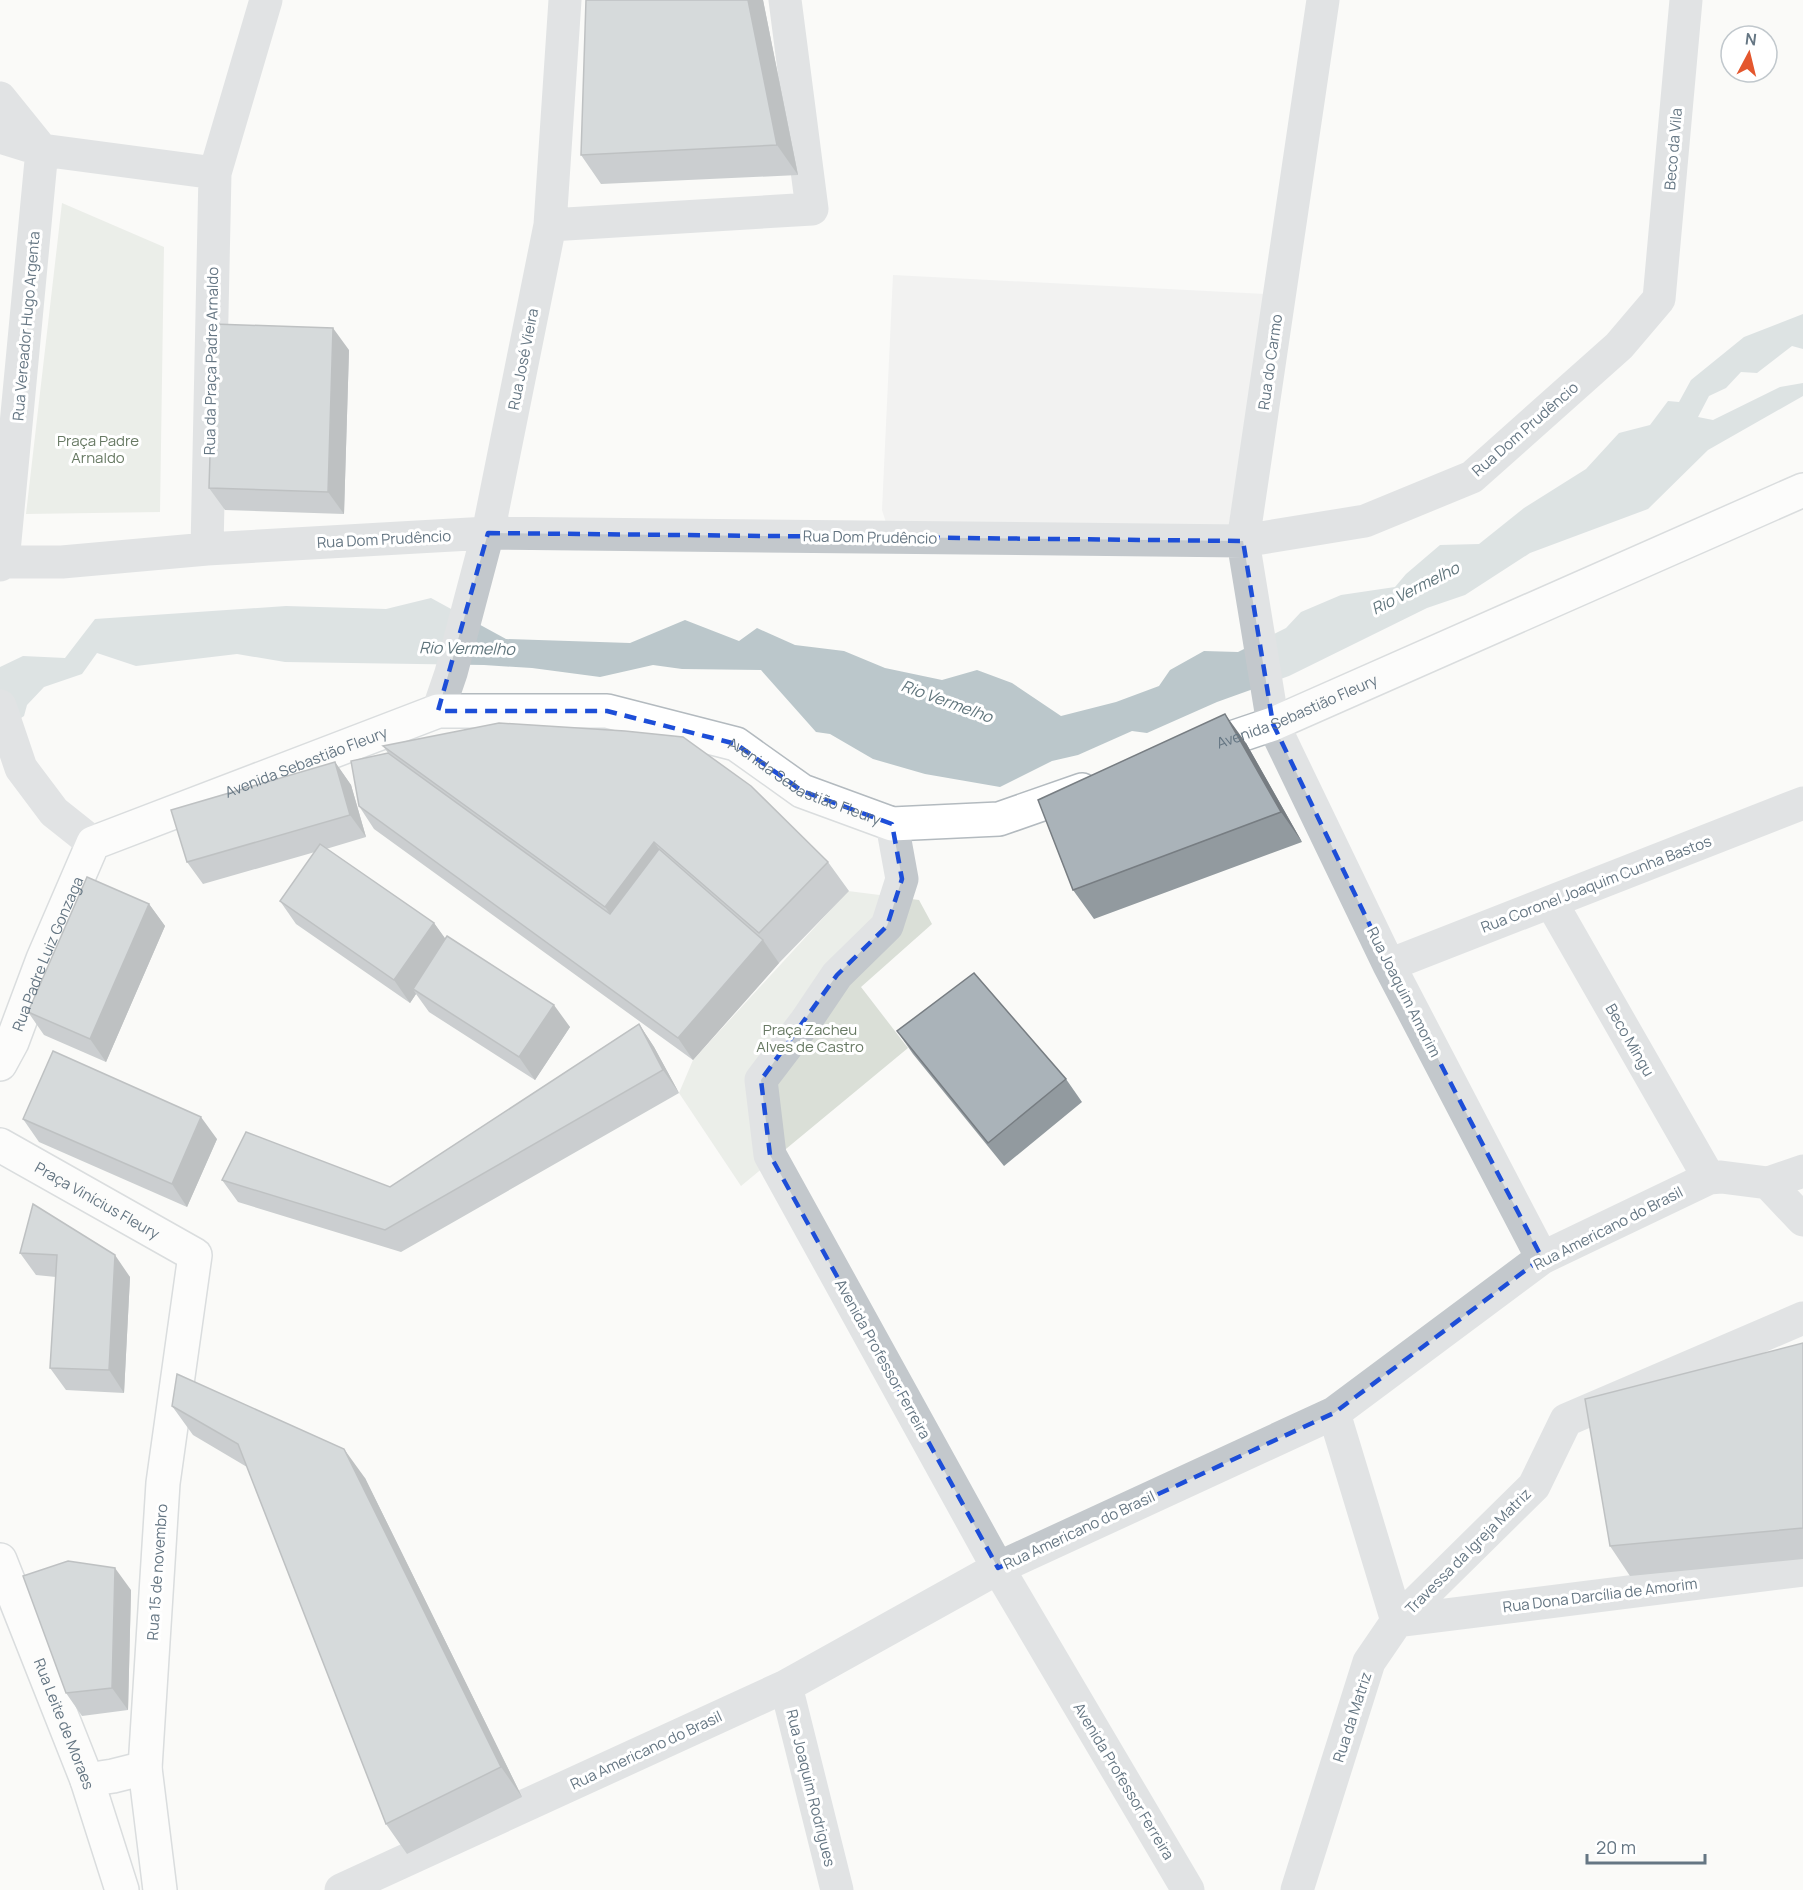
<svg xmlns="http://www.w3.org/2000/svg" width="1803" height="1890" font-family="Manrope,sans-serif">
<rect width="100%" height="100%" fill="#fafaf8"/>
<path fill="#e8e9e9" d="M893 275 1265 294 1227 537 889 532 882 510Z"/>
<path fill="#dadfd7" d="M62 203 164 247 160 512 26 514Z
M848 891 919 900 932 924 861 987 908 1048 741 1186 679 1093 693 1060Z"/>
<path fill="#bbc7cb" d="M1803 314V349L1792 346 1757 373 1741 372 1726 388 1709 396 1698 417 1713 420 1780 387 1803 383V396L1708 450 1648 509 1530 553 1465 595 1427 608 1289 676 1217 702 1147 733 1132 731 1078 755 1052 761 1000 787 925 774 873 759 830 734 816 732 761 670 682 669 653 665 600 677 532 668 484 665 285 662 237 654 136 666 97 653 82 674 44 687 27 705 24 716 0 732V667L23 656 65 658 95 619 286 606 386 609 431 598 506 639 630 643 685 620 739 641 757 628 795 645 844 651 885 668 942 680 977 670 1012 683 1061 716 1116 702 1159 686 1170 670 1204 651 1238 652 1286 628 1301 612 1341 595 1395 587 1406 574 1440 545 1479 544 1524 508 1586 469 1619 433 1650 425 1668 401 1679 402 1691 380 1744 337Z"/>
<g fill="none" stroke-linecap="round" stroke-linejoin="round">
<g stroke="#b3babf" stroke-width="36">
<g id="secondary">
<path id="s1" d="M1199 749 1273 724 1803 490"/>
<path id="s2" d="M0 1064 12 1042 43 959 93 843 438 711H607L736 744 802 791 892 824 999 819 1082 790"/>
<path id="s3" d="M0 1145 195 1255 163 1483 145 1768 160 1890"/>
<path id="s4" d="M0 1560 87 1780 122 1890"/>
<path d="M87 1780 113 1776 145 1768"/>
</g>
</g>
<path stroke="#c3c8cc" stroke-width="33" d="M1323 0 1243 541 1273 724 1389 965 1542 1258
M0 98 42 150 3 562 0 565
M0 137 42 150 215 173
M550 225 812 209 785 0
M207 549 215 173 266 0
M0 562H62L207 549 488 533 1243 541 1365 521 1472 477 1619 346 1659 299 1686 0
M0 706 21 768 54 812 93 843
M438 711 451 673 488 533 550 225 565 0
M892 824 902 879 887 926 837 975 806 1021 761 1080 770 1155 998 1568 1188 1890
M1551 902 1709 1178
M1389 965 1803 803
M1768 1183 1803 1220
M1334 1413 1397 1621
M1397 1621 1803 1570
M786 1686 837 1890
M341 1890 786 1686 998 1568 1334 1413 1542 1258 1709 1178 1721 1177 1768 1183 1803 1171
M1297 1890 1369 1662 1397 1621 1534 1486 1566 1420 1803 1318"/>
<use href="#secondary" stroke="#fff" stroke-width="33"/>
</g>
<path fill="#929a9f" d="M763 0 798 175 601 184 581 155Z
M349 350 344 514 225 510 209 488Z
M1246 743 1302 842 1094 919 1073 890Z
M383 746 828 862 849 891 779 963 693 1060 374 829 359 806 388 753Z
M335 762 351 785 366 837 326 849 434 923 445 939 570 1027 535 1080 429 1012 416 994 410 1003 296 924 280 901 315 852 203 884 187 862Z
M149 904 165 926 106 1062 44 1035 28 1012Z
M639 1024 654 1047 679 1093 401 1252 238 1202 222 1180 390 1187Z
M897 1031 1066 1079 1082 1102 1004 1166 913 1054Z
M23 1119 217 1139 187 1207 39 1142Z
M33 1204 130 1277 124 1393 66 1390 50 1368 56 1277 36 1275 20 1253Z
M1803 1343V1559L1630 1576 1610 1546Z
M172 1406 365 1478 522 1797 407 1854 386 1824 247 1467 193 1435Z
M131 1590 128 1710 82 1716 66 1693Z"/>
<path fill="#777d82" d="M748 0H763L798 175 777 145Z
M333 328 349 350 344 514 328 492Z
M1225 714 1246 743 1302 842 1281 812Z
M335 762 351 785 366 837 350 815Z
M654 842 675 871 626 936 605 907Z
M149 904 165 926 106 1062 90 1039Z
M434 923 450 945 413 989 416 994 410 1003 394 980Z
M763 940 779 963 693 1060 678 1038Z
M554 1005 570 1027 535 1080 519 1057Z
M639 1024 654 1047 679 1093 663 1070Z
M201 1117 217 1139 187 1207 172 1184Z
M115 1255 130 1277 124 1393 109 1370Z
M344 1449 365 1478 522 1797 501 1767Z
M115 1568 131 1590 128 1710 112 1688Z"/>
<path fill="#aab3b9" stroke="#777d82" stroke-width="1.5" d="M586 0H748L777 145 581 155Z
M214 324 333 328 328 492 209 488Z
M1225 714 1281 812 1073 890 1038 800Z
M499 723 625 731 683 737 751 786 828 862 759 933 654 842 605 907 383 746Z
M388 753 610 914 659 849 763 940 678 1038 359 806 351 761Z
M335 762 350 815 187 862 171 810Z
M320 844 434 923 394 980 280 901Z
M87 877 149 904 90 1039 28 1012Z
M447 936 554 1005 519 1057 413 989Z
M974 973 1066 1079 988 1143 897 1031Z
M639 1024 663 1070 385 1230 222 1180 246 1132 390 1187Z
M53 1051 201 1117 172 1184 23 1119Z
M33 1204 115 1255 109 1370 50 1368 57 1255 20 1253Z
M1803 1343V1528L1610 1546 1585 1399Z
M177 1374 344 1449 501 1767 386 1824 238 1444 172 1406Z
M68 1561 115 1568 112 1688 66 1693 23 1576Z"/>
<path d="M0 0H1803V1890H0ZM488 533 1243 541 1273 724 1389 965 1542 1258 1334 1413 998 1568 770 1155 761 1080 837 975 887 926 902 879 892 824 802 791 736 744 607 711H438Z" fill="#fafaf8" fill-opacity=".55" fill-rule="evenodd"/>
<path fill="none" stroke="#1d4ed8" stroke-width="4.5" stroke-dasharray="12 8" stroke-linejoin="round" d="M488 533 1243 541 1273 724 1389 965 1542 1258 1334 1413 998 1568 770 1155 761 1080 837 975 887 926 902 879 892 824 802 791 736 744 607 711H438Z"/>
<g text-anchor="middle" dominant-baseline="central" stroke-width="6" stroke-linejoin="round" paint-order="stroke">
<g font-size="15" fill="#657683" stroke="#fff">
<text transform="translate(1673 149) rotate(-85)">Beco da Vila</text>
<text transform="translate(26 326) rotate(-85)">Rua Vereador Hugo Argenta</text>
<text transform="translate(523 359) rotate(-79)">Rua José Vieira</text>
<text transform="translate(211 361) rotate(-89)">Rua da Praça Padre Arnaldo</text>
<text transform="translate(1270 362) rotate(-82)">Rua do Carmo</text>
<text transform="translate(1525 429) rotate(-41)">Rua Dom Prudêncio</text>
<text transform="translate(870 537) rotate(1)">Rua Dom Prudêncio</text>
<text transform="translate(384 539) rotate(-3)">Rua Dom Prudêncio</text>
<text stroke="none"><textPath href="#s1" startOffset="105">Avenida Sebastião Fleury</textPath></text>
<text stroke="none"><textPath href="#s2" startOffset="468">Avenida Sebastião Fleury</textPath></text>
<text stroke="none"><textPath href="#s2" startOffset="990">Avenida Sebastião Fleury</textPath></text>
<text transform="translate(1596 884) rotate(-21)">Rua Coronel Joaquim Cunha Bastos</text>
<text stroke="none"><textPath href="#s2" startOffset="120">Rua Padre Luiz Gonzaga</textPath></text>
<text transform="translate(1404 992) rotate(63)">Rua Joaquim Amorim</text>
<text transform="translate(1630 1040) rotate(60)">Beco Mingu</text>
<text stroke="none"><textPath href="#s3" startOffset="112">Praça Vinícius Fleury</textPath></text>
<text transform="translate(1608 1228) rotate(-27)">Rua Americano do Brasil</text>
<text transform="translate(883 1359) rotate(61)">Avenida Professor Ferreira</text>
<text transform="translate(1079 1530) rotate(-25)">Rua Americano do Brasil</text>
<text transform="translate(1468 1551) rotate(-45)">Travessa da Igreja Matriz</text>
<text transform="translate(157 1572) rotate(-86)">Rua 15 de novembro</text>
<text transform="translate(1600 1595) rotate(-7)">Rua Dona Darcília de Amorim</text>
<text transform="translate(1352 1717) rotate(-72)">Rua da Matriz</text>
<text stroke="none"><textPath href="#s4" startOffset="176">Rua Leite de Moraes</textPath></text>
<text transform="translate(646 1750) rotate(-25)">Rua Americano do Brasil</text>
<text transform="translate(1124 1781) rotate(59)">Avenida Professor Ferreira</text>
<text transform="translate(811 1788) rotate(76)">Rua Joaquim Rodrigues</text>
</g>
<g font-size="15" fill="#687a64" stroke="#fff">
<text x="98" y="440">Praça Padre<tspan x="98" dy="17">Arnaldo</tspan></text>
<text x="810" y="1029">Praça Zacheu<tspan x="810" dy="17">Alves de Castro</tspan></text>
</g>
<g font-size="16" font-style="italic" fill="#60757c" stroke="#fff">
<text transform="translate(1415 588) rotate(-27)">Rio Vermelho</text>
<text transform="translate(467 648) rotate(1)">Rio Vermelho</text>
<text transform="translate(947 701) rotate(20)">Rio Vermelho</text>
</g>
</g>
<g transform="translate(1749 54) rotate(7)"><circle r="28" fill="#ffffff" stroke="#c1c8cd" stroke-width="1.5"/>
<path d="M0-4.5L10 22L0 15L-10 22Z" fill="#e4572e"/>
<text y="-9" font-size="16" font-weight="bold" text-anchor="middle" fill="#657683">N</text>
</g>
<path d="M1587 1854v9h118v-9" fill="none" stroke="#657683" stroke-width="3"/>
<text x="1596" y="1854" font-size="18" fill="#657683" stroke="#ffffff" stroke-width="4.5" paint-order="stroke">20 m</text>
</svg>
